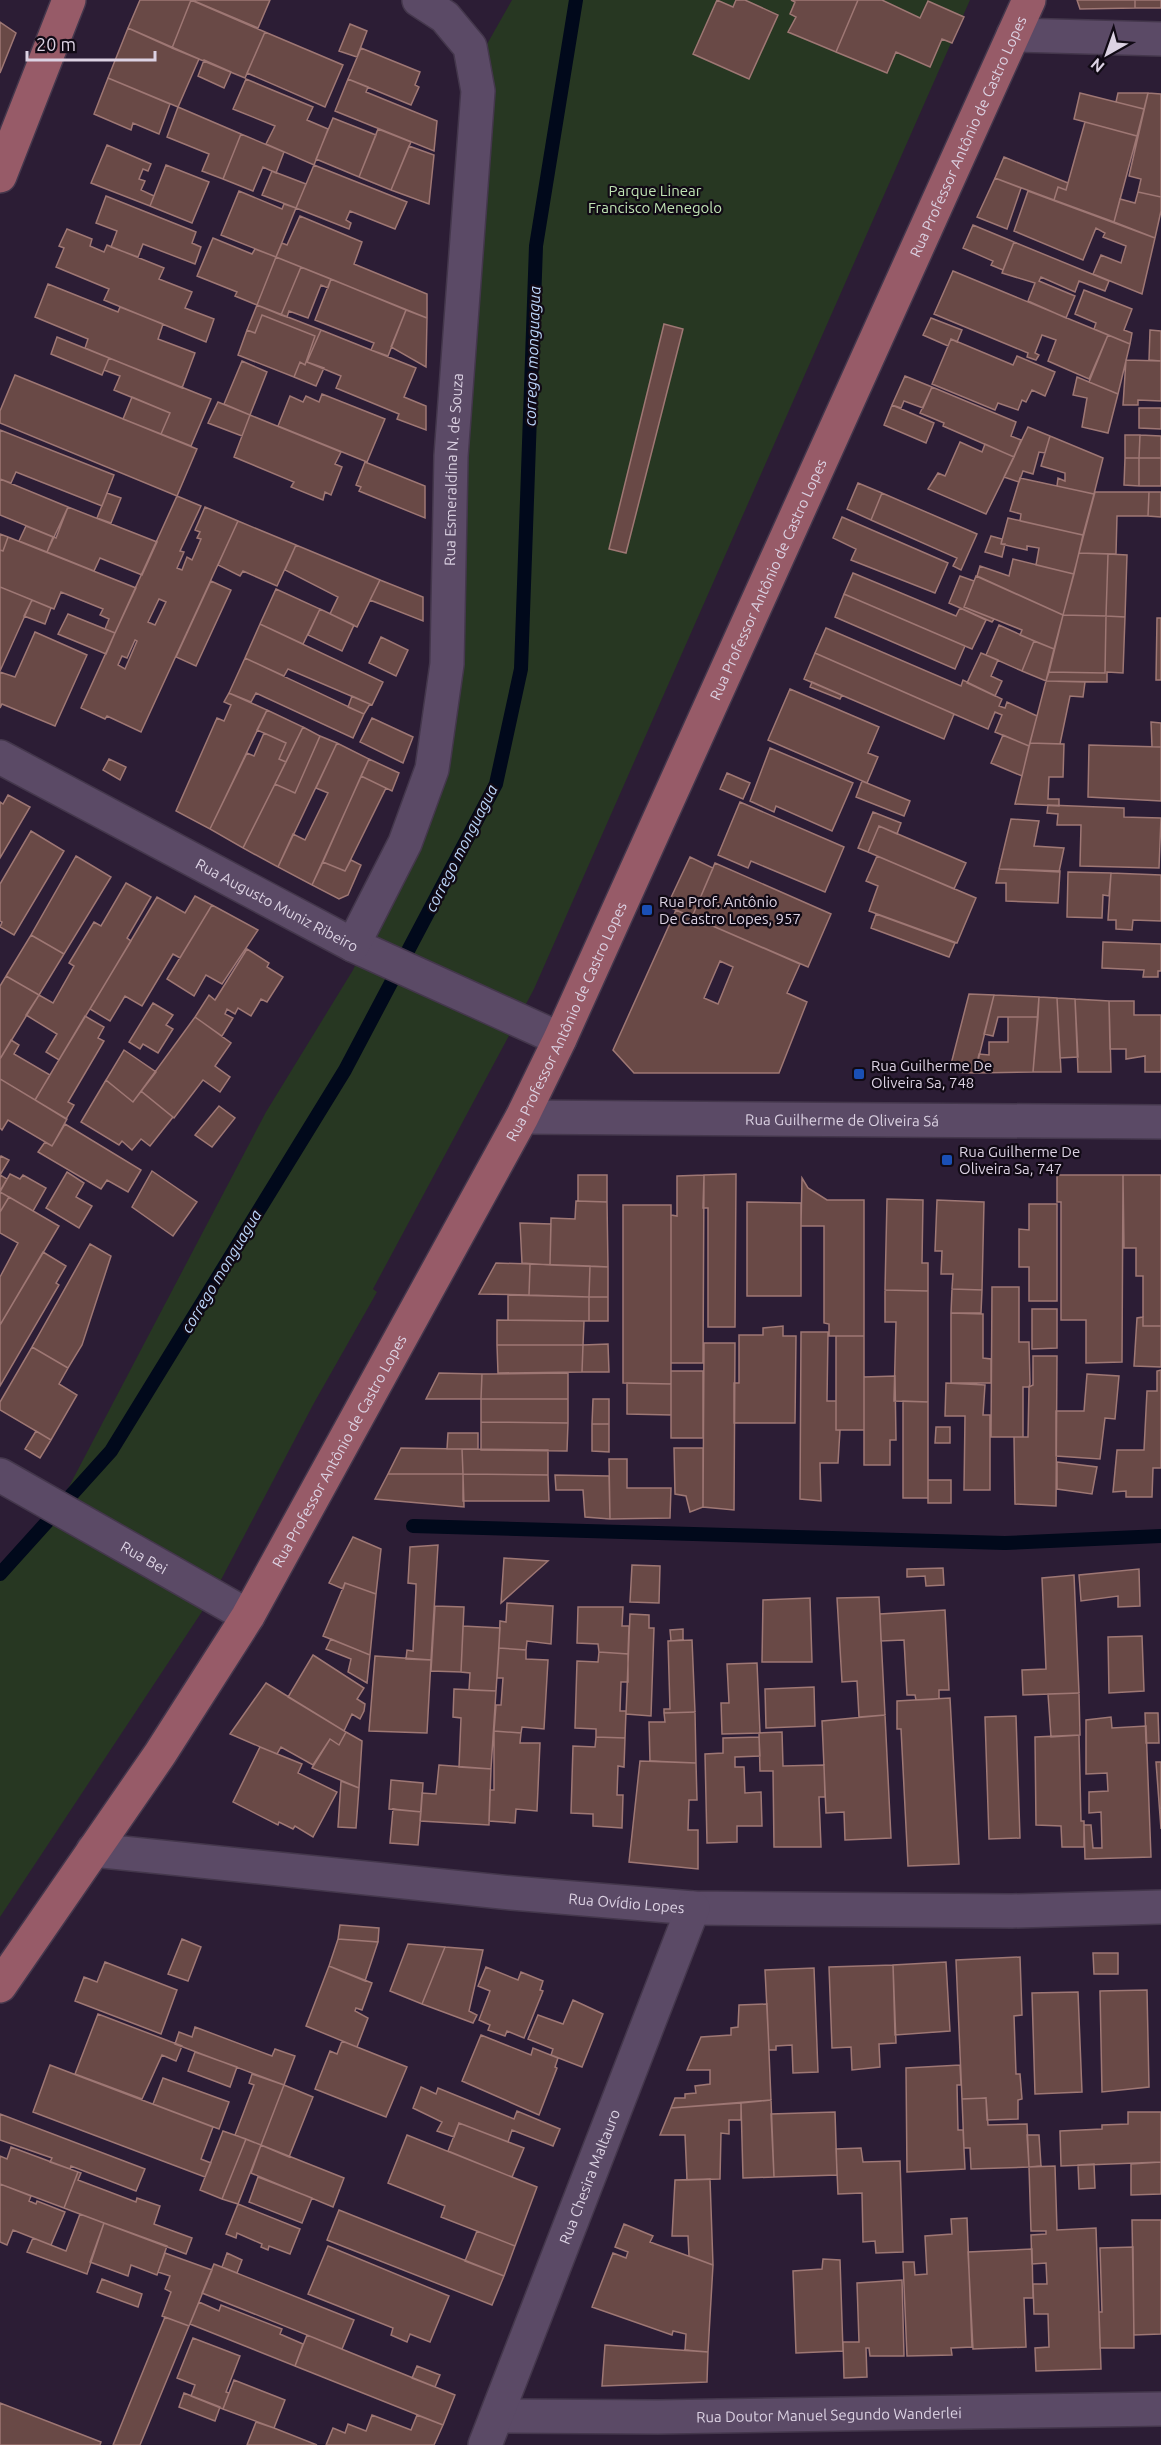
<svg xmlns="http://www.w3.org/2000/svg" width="1161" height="2445" font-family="Ubuntu,sans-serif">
<rect width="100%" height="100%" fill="#2c1d35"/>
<path fill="#273722" d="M512 0H970L534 989 373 1289 377 1292 314 1403 213 1595 0 1917V1578L63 1498 266 1112 353 970 427 809 447 489 461 90Z"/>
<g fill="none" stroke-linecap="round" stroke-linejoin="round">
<path stroke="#01091b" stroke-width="14" d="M413 1526 1005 1543 1161 1536
M0 1574 111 1451 345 1070 496 784 521 669 536 246 576 0"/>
</g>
<path fill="#694946" stroke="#9e7774" stroke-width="1.5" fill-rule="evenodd" d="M140 0H191L172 48 128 28Z
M191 0 265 32 245 78 172 48Z
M192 0H270L258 28Z
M717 0 733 7 736 0H745L778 15 749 79 693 54Z
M791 0H858L836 52 788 32 796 17 790 14 795 2Z
M858 0H882L920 18 928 1 964 17 952 43 942 39 930 67 896 52 887 73 836 52Z
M1077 0H1135V8L1080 9Z
M1135 0H1161V8H1135Z
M0 22 16 33 0 73Z
M350 24 367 31 357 57 339 51Z
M128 28 199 59 178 107 108 78Z
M265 32 343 65 325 107 247 73Z
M361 48 420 72 415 85 419 87 411 105 348 79Z
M204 60 231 72 224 88 198 76Z
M108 78 170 104 159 134 133 123 131 130 94 114Z
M246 79 313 107 307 120 328 129 314 165 266 144 275 126 233 109Z
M348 79 368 87 366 92 437 121 434 151 335 111Z
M1080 93 1144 109 1137 136 1074 119Z
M1118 93H1148L1144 109 1116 102Z
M1148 93 1161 94V197L1138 192 1141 179 1129 176Z
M178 107 241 134 223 179 202 171 209 154 167 137Z
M333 118 376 135 359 177 316 159Z
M1085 122 1137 136 1114 222 1054 200 1058 187 1066 190Z
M378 129 411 142 391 190 359 177Z
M241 134 284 152 276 173 263 167 253 191 223 179Z
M107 145 151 164 148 171 143 169 139 179 145 181 141 190 154 196 150 206 91 183Z
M409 146 434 155 429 204 391 190Z
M1004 157 1068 183 1066 190 1058 187 1054 200 995 178Z
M166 165 209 182 192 223 150 206Z
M314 165 407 202 395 229 350 211 346 220 351 223 349 229 296 208Z
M272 171 306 184 296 208 262 195Z
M995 178 1021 188 1007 229 977 217Z
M239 191 282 209 284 204 296 208 276 257 221 235Z
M1028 191 1155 238 1142 294 1093 274 1101 255 1121 263 1126 246 1103 237 1105 233 1096 228 1083 260 1014 231Z
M1138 192 1161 197V211L1155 238 1114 222 1120 199 1135 203Z
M106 196 196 232 192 243 201 247 195 264 143 244 138 257 111 247 117 231 96 223Z
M300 216 362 242 354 264 427 294V318L276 257 282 243 287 245Z
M973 225 1014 242 1003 270 991 265 993 261 963 248Z
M67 229 92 239 90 246 104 252 107 245 164 268 159 279 192 292 185 308 214 319 206 342 104 300 109 289 56 267 64 248 59 246Z
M213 238 252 254 255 249 276 257 257 305 235 296 237 292 197 276Z
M1014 242 1109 281 1105 291 1079 281 1075 292 1041 277 1039 281 1075 296 1066 318 1028 301 1035 283 1002 273Z
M276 257 301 267 281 315 257 305Z
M301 267 331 279 328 288 321 285 308 318 289 311 287 317 281 315Z
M953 271 1108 335 1089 379 1048 361 1056 340 1042 335 1035 353 1039 355 1036 360 1027 357 1028 353 934 314Z
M331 279 406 310 388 356 371 350 374 343 315 320Z
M48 284 118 312 120 307 163 324 158 339 195 353 182 388 85 348 88 339 35 317Z
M1084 290 1132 309 1124 330 1132 333 1130 344 1094 329 1096 323 1075 314Z
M257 305 321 330 307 362 324 368 316 386 294 377 300 362 305 365 315 336 262 315 255 333 247 330Z
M406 310 427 318 426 367 391 347Z
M262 315 315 336 305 365 300 362 294 377 238 355 247 330 255 333Z
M931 318 962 330 957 342 951 339 948 346 923 335Z
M664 324 683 329 626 553 609 549Z
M321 330 416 368 404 397 426 406V430L397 419 399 414 336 388 341 376 307 362Z
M1150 330 1161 331V361L1149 360Z
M1108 335 1130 344 1118 394 1089 382Z
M57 337 109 358 102 375 51 354Z
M951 339 1013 365 1017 356 1055 372 1045 396 1032 390 1026 402 1022 400 1018 410 998 403 995 410 932 384Z
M109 358 211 399 191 446 161 434 170 413 114 390 120 376 104 370Z
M1126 360 1161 361V401L1138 400V405H1123Z
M242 361 267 372 250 415 224 404Z
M15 375 197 449 177 496 0 423V411Z
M905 376 932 387 923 408 904 401 901 408 892 405Z
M1077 377 1118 394 1108 433 1082 427 1087 398 1073 395Z
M932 387 1016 422 1011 436 1021 440 1014 457 943 426 944 423 920 413Z
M322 394 385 419 367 462 278 426 290 396 303 402 306 396 319 402Z
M132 397 170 413 161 434 123 419Z
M218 402 250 415 242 436 208 423Z
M892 405 934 423 926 443 884 425Z
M1139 408H1161V429L1139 428Z
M250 415 341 452 335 464 342 467 331 495 325 492 323 500 291 487 294 482 234 457Z
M1028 427 1050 436 1045 453 1039 452 1033 474 1023 471 1019 482 1004 477Z
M0 430 114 475 102 506 16 472 11 483 0 479Z
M1125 435H1140L1139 458H1125Z
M1140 435 1161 436V458H1139Z
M1050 436 1103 458 1094 494 1057 486 1058 478 1065 481V473L1041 466Z
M960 442 982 452 985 444 1014 457 986 514 928 489 938 473 945 476Z
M1125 458H1139V486L1124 485Z
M1139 458H1161V486H1139Z
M365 462 425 486V518L359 491 361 487 356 485Z
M1020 478 1094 494 1083 535 1020 521 1021 514 1010 511Z
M0 479 68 507 56 538 0 515Z
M858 483 882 493 871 520 847 509Z
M1095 492H1149L1148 516H1117L1116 554 1079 553Z
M1149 492H1161V517L1148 516Z
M107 493 121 498 111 523 97 518Z
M882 493 977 534 961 570 953 566 957 558 871 520Z
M177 496 201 506 180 551 184 552 177 568 182 570 187 557 192 560 201 539 197 538 200 532 195 530 205 507 238 521 141 732 107 716 105 719 81 708ZM159 599 166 602 155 625 148 622ZM135 640 137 641 125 669 118 665 122 656 127 658Z
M68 507 157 542 142 575 100 558 94 571 47 552Z
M842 517 948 563 935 593 851 560 856 549 833 538Z
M1008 518 1083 535 1074 574 1036 565 1039 548 1027 546V550L1001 544Z
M238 521 296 545 277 586 243 571 240 576 218 565Z
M26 526 53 537 47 552 19 541Z
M0 534 8 537 3 551 0 550Z
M991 536 1002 539 1001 544H1005L1002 557 985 552Z
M8 537 136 588 115 633 105 629 109 619 100 615 103 609 61 592 54 609 0 587V550L3 551Z
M296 545 380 580 357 627 330 614 338 597 285 570Z
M1079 553 1108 554 1106 616 1063 615Z
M1108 554 1127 555 1125 617 1106 616Z
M1013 559 1074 574 1063 615 977 576 980 566 1009 576Z
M853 573 956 616 960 608 986 620 972 649 844 594Z
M960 576 974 581 964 607 994 619 992 622 949 603Z
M976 576 1063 615 1054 649 1020 635 1022 630 964 607Z
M380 580 423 597V621L370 600Z
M211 581 231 590 196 666 176 657Z
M0 587 32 600 0 671Z
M276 589 320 609 303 644 260 624Z
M844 594 965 646 955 669 835 617Z
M32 600 51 608 45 624 24 616Z
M320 609 354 625 342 651 308 635Z
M68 614 115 633 106 654 58 634Z
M1063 615 1106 616 1105 673 1049 672Z
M1106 616 1125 617 1123 673 1107 672V682L1046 681 1049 672 1105 673Z
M1157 618H1161V680H1156Z
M260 624 383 682 372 705 288 669 284 676 245 658Z
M999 625 1034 641 1022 671 986 655Z
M826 628 961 686 963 680 1002 699 999 706 1005 708 1007 702 1037 716 1029 746 995 732 1002 715 995 712 988 729 815 653Z
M35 632 87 655 55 726 2 704 0 708V672L15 677Z
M381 637 408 650 396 676 369 663Z
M1034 641 1054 649 1046 681 1022 671Z
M815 653 954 714 944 739 804 679Z
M981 653 998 660 991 676 1002 681 995 696 967 683Z
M245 658 364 714 353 738 256 693 251 702 229 693Z
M1046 681 1085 682 1083 697 1070 696 1060 744 1030 743Z
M812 682 842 695 840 699 810 687Z
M790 689 879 727 868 753 878 757 867 783 768 740Z
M229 693 267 710 210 829 176 811 217 718 224 721 231 705 224 702Z
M352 696 370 704 364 714 348 707Z
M267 710 303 727 286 762 279 759 286 743 257 730Z
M372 718 413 737 403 763 360 742Z
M1151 722 1161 723V747H1152Z
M303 727 320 736 295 793 275 784Z
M264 733 286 743 279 759 286 762 243 848 210 829 247 753 254 756Z
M1003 735 1029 746 1022 776 991 763Z
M320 736 337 743 278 867 243 848 275 784 295 793Z
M337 743 369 759 312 885 278 867 293 834 305 840 328 793 316 788Z
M1030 743 1064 744 1063 777H1049L1048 799H1059V806L1015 804Z
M1089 745 1161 747V801L1088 797Z
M770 748 853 783 832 831 776 806 774 812 750 801Z
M109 759 126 767 120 780 103 770Z
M369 759 399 773 392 791 361 776Z
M727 773 750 783 743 799 720 789Z
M361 776 386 788 345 871 323 862Z
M862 781 910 801 904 816 856 797Z
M8 795 30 807 0 858V802L3 804Z
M740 802 844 847 825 892 751 861 748 868 718 855Z
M1048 805 1124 808V817L1161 818 1159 868 1080 866 1081 825H1057L1058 814 1047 813Z
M873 812 901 823 897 834 879 826 868 852 858 848Z
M1011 819 1039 821 1034 846 1064 848 1059 872 999 869Z
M879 826 966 863 954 889 868 852Z
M31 831 64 851 14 935 0 927 2 922 0 921V884Z
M76 856 111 877 64 954 31 935Z
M877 856 976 898 957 943 869 911 878 886 866 881Z
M690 857 713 868 692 917 667 906Z
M351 860 361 865 348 895 339 899 312 885 323 862 345 871Z
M715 863 831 914 808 967 692 917Z
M999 869 1060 871 1058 903 1006 901V883H996Z
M1068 872 1111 873 1109 896 1103 895 1102 918 1067 917Z
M1111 873 1161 875V921L1133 920 1132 930 1116 929V920H1108Z
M126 883 151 897 127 938 131 941 59 1060 46 1052 57 1034 26 1015 39 995 53 1003 74 966 69 963 94 922 101 926Z
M195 896 212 905 180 958 173 954 142 1006 125 996 110 1021 90 1009 157 897 185 913Z
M212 905 258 930 222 984 206 975 194 996 167 979Z
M676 910 800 964 787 993 807 1002 779 1073H634L613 1050ZM720 961 733 967 718 1004 704 998Z
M876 914 955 943 949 957 871 928Z
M31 935 64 954 39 995 6 976Z
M1103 942 1161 944V971H1158V977H1143L1144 970 1102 968Z
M247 949 269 963 267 967 283 977 267 1002 261 999 251 1016 238 1008 235 1014 227 1009 225 1014 233 1018 222 1036 195 1017 209 995 215 1000Z
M6 976 39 995 0 1059V986Z
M969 994 994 995 975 1073 949 1072Z
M994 995 1039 997 1038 1017H998L993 1036 984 1034Z
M1039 997 1057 998 1061 1072H1033Z
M1057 998 1075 999 1078 1057 1060 1058Z
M1075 999 1109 1001 1111 1072H1078Z
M1109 1001H1134V1015H1161V1072H1145V1056L1126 1059V1049H1110Z
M153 1003 173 1015 166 1025 173 1029 158 1053 143 1044 140 1049 129 1042Z
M85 1016 104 1027 98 1038 104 1041 68 1102 74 1105 66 1119 35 1100Z
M195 1017 231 1043 215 1066 230 1077 220 1092 203 1080 174 1118 141 1091Z
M1008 1017H1038L1033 1072 975 1073 979 1054 989 1055V1042H1008Z
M11 1040 19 1045 14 1054 50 1075 35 1100 0 1079V1059Z
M124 1050 156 1072 133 1102 106 1080Z
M0 1079 67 1119 52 1146 8 1120 2 1130 0 1128Z
M106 1080 133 1102 141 1091 173 1117 150 1146 141 1139 132 1150 122 1141 119 1145 81 1122Z
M219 1106 235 1118 212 1147 195 1135Z
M65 1124 141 1170 128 1192 107 1180 101 1189 38 1152 45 1142 52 1146Z
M1 1156 9 1160 0 1175 7 1179 0 1191V1158Z
M152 1171 197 1202 173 1236 132 1207Z
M67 1172 84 1183 76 1197 92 1206 79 1228 46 1208Z
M10 1174 20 1179 23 1175 46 1188 33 1211 0 1192Z
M736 1174 735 1327H708V1208H703L704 1175Z
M578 1175H607V1202L578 1201Z
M704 1175 703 1363H671V1215L677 1216V1176Z
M1057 1175H1123L1122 1362 1086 1363V1320H1061V1202H1057Z
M1123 1175H1161V1326H1143V1276H1136V1248H1124Z
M802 1178 808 1188 827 1200H864V1336H829V1324L824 1323V1226H801Z
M0 1192 9 1197 0 1212Z
M9 1197 59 1226 0 1325V1277L18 1243 0 1233V1212Z
M887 1199 923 1200 922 1263H928V1291L885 1290Z
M937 1200 984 1202 982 1290 952 1289 953 1274H941L942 1251H935Z
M576 1201 607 1202 608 1267 550 1265 551 1218 575 1219Z
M747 1202 801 1203V1296H747Z
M1029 1204H1057V1301H1029V1267H1019V1229L1029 1230Z
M623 1205H671V1384L623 1383Z
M520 1223 551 1224 550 1265 522 1263Z
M90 1244 111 1256 82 1345 68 1368 32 1347Z
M43 1252 66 1266 56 1283 59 1285 0 1386V1325Z
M496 1263 530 1264 529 1295 479 1294Z
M530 1264 590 1266 589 1297 529 1295Z
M590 1266 608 1267V1297H589Z
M992 1287H1019V1342H1029L1030 1384 1029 1387H1023V1437H991Z
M952 1289 982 1290 981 1313H951Z
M885 1290 928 1291V1402L894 1401 896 1322H885Z
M508 1295 589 1297V1321L508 1320Z
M589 1297H608V1321H589Z
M1032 1309H1057V1348L1032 1349Z
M951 1313 983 1314V1358L991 1359V1383H951Z
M1143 1317V1326H1161V1367L1134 1366 1137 1318Z
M497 1320 584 1321 583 1345H497Z
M783 1326V1336H796L795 1423H734V1383H739V1335H763V1328Z
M801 1332H828L827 1401H836V1430H840L838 1463H820L821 1501 800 1499Z
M836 1336H864V1430H836Z
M704 1343H735L734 1510 703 1507Z
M608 1344 609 1372H582L583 1345Z
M497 1345H583L582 1372 498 1373Z
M32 1347 68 1368 59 1384 77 1395 51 1440 0 1410V1402Z
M1033 1356H1057L1056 1506 1015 1504 1014 1437H1028L1029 1387 1033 1385Z
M1161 1370V1468H1153L1152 1497H1126V1491L1113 1492 1117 1450H1144L1147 1391H1157V1371Z
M671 1371H703V1438H671Z
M439 1373 482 1374 481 1399H426Z
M568 1373V1399H481L482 1374Z
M1087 1374 1119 1376 1115 1419 1105 1418 1100 1459 1056 1456V1411H1084Z
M895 1376 896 1440H890V1465H864V1377Z
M627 1383 671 1384V1415L627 1414Z
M946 1383 985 1385 983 1415H990V1490H964L965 1416H945Z
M481 1399H568V1423L481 1422Z
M593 1399H609V1424H592Z
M903 1401 928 1402V1498H903Z
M481 1422 568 1423 567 1451 481 1450Z
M592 1424H609V1452L592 1451Z
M936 1427H950V1443H935Z
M36 1431 51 1440 40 1458 25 1449Z
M448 1433H478V1449H447Z
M401 1448 462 1449 463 1474H388Z
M674 1448H703V1507L690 1512 686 1496 675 1494Z
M462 1449 548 1450V1475L463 1474Z
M609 1459H627V1488H671L670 1518 610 1519Z
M1057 1462 1097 1467 1092 1494 1057 1489Z
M388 1474H463L464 1507 375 1499Z
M463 1474 548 1475 549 1501H463Z
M555 1475 609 1476 610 1519 585 1517 583 1490H556Z
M928 1480H951V1503H928Z
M353 1537 381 1549 376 1594 345 1583 343 1589 329 1583Z
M438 1545 431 1660 406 1659 407 1650 413 1651 416 1588V1584L408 1583 410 1547Z
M504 1558 548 1561 501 1603Z
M632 1565 660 1566 659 1603 630 1602Z
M943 1568 944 1585 926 1586 925 1576 907 1577V1569Z
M1139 1569 1140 1606 1118 1607V1596L1081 1601 1079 1575Z
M1074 1575 1079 1693 1023 1695 1022 1670 1046 1669 1042 1578Z
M345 1583 376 1594 370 1655 323 1636Z
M879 1597 885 1715 859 1717 857 1681 842 1682 837 1598Z
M810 1598 812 1662H762L763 1600Z
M507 1603 553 1606 551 1644 527 1641 526 1650 499 1648 500 1621 506 1622Z
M435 1606 464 1607 461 1672 431 1671Z
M578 1607H623L622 1626H629L628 1654 599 1652 598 1644 577 1643Z
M945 1610 949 1690H939V1699L916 1700 915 1695H907L904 1640 881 1641 880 1614Z
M630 1614 649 1615V1628H654L651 1716 626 1714Z
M463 1626 500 1628 496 1691 469 1690 470 1673 461 1672Z
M683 1629V1640L671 1641 670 1630Z
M1142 1636 1144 1691 1109 1693 1108 1637Z
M331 1639 370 1655 367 1683 348 1672 351 1659 326 1649Z
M692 1640 695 1712 664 1713V1709H670L668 1641Z
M499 1648 526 1650V1659L548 1660 544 1729 522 1727 521 1733 494 1731 496 1705H501L503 1678H497Z
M599 1652 628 1654V1682H621L620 1711H626L625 1738 596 1737V1729L575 1728 577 1661 598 1662Z
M313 1655 364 1688 357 1699 365 1704 364 1711 360 1719 352 1714 344 1731 288 1697Z
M375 1656 431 1660 427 1733 369 1731Z
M757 1663 760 1733 722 1734 721 1703H729L727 1664Z
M266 1683 346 1732 339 1745 330 1739 313 1765 281 1747 277 1754 230 1734Z
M814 1687 815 1726 766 1728 765 1689Z
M454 1689 496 1691 491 1769 459 1767 461 1718 453 1717Z
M1079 1693 1080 1735 1051 1737 1048 1694Z
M950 1698 959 1864 908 1866 901 1729H897V1701Z
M695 1712 696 1763 650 1761 649 1722H665L664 1713Z
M1145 1713H1158L1159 1743H1146Z
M885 1715 891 1838 845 1840 844 1812 826 1813 822 1721Z
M1016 1716 1020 1838 989 1839 985 1717Z
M1111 1717 1112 1728 1146 1726 1151 1857 1085 1859 1084 1825H1091L1093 1848H1102L1101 1812 1089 1813V1792L1108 1791 1107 1773 1086 1774V1720Z
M494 1731 521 1733 520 1743H540L537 1811 516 1809 515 1823 489 1821 490 1790H494Z
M346 1732 362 1741 359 1788 312 1768 330 1739 339 1745Z
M782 1732 783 1766 824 1765 825 1797H819L821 1847H774L773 1771H760L759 1733Z
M1079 1735 1081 1821H1084V1847H1062L1061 1826 1036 1825 1035 1737Z
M596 1737 625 1738 624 1767 618 1766 617 1795H623L622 1828 593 1826V1814L571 1813 573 1746 595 1747Z
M759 1737 760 1756 735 1757V1767H744L745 1793 761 1792 762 1826H737V1842L707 1843 705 1754 723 1753V1738Z
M260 1747 302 1764 298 1773 337 1792 313 1837 295 1826 293 1829 279 1822 278 1825 233 1802Z
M640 1761 696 1763 697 1800H689L688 1830H698V1869L629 1862Z
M1156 1762H1161V1829Z
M439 1765 491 1769 489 1825 420 1821 422 1793 436 1794Z
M391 1780 423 1783 421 1812 389 1809Z
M341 1781 359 1788 356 1828 338 1827Z
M393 1809 421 1812 418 1845 390 1843Z
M340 1925 379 1928 378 1942 338 1939Z
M182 1939 201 1947 188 1981 168 1974Z
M338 1939 378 1942 365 1981 329 1966Z
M408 1944 445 1947 422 2004 390 1991Z
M445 1947 483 1950 469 2011 477 2015 473 2023 422 2004Z
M1093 1953H1118V1974H1094Z
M1020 1957 1022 2015 1014 2016 1016 2074H1020L1022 2099 1018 2100V2119L987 2120 986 2098 962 2099 956 1960Z
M105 1962 177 1990 161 2034 75 2001 84 1977 97 1982Z
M946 1962 950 2031 895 2035 893 1965Z
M893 1965 896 2043 879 2044 880 2067 852 2070 851 2047 832 2048 829 1967Z
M329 1966 372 1983 362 2010 356 2008 355 2011 368 2018 357 2047 306 2026Z
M486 1967 518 1980 521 1972 543 1981 540 1990 543 1991 524 2038 507 2031 505 2036 488 2030 490 2025 479 2020 490 1991 478 1986Z
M814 1968 818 2072 793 2073 792 2045 776 2046V2050H769L765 1970Z
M1147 1990 1149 2087 1102 2092 1100 1991Z
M1078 1992 1082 2092 1035 2094 1032 1993Z
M573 2000 603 2014 582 2067 551 2055 553 2049 528 2039 538 2015 563 2024Z
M767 2004 771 2100 671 2108 675 2098H685V2094L696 2093 695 2086 710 2084V2070H687L701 2037 731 2035V2028L738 2027 739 2005Z
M98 2014 182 2046 176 2061 162 2055 142 2099 75 2074Z
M195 2027 272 2056 275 2049 295 2056 284 2085 175 2044 179 2032 192 2037Z
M481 2035 531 2055 533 2048 558 2058 555 2067 557 2068 539 2115 462 2081Z
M342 2041 407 2067 386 2117 315 2089 330 2051 337 2054Z
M195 2052 237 2067 230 2087 188 2071Z
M50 2065 213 2127 201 2159 211 2163 205 2177 33 2112Z
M960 2065 961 2085H957L958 2130H963L965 2169 907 2172 906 2068Z
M252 2074 284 2085 261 2145 235 2135 254 2085 249 2083Z
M163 2078 229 2102 219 2129 153 2104Z
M284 2085 313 2097 289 2157 261 2145Z
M421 2087 436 2094 438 2088 514 2119 517 2111 560 2129 553 2146 512 2130 508 2142 459 2123 454 2137 437 2131 442 2122 413 2108Z
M986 2098 988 2125 1027 2124 1029 2167 971 2169 970 2148H964L962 2099Z
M771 2100 774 2177 743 2178 741 2103Z
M741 2103V2120H729V2134L721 2133 720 2179 687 2180 685 2135H660L671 2108Z
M835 2112 837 2175 774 2177 771 2114Z
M1128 2112H1161V2162L1061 2166 1060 2131 1102 2129V2125L1128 2124Z
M0 2114 145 2169 136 2191 71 2166 70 2169 50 2162 52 2158 0 2140Z
M459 2123 524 2148 512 2177 448 2151Z
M223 2131 246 2139 222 2199 200 2190Z
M407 2135 537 2187 515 2246 441 2217 445 2206 388 2183Z
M1027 2135H1039L1041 2166 1029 2167Z
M246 2139 261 2145 238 2204 222 2199Z
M261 2145 344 2178 333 2207 251 2173Z
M11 2147 78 2172 64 2208 0 2184V2156L7 2159Z
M861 2148 863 2162 900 2161 903 2252 876 2253 875 2241 863 2242 862 2193 838 2194 836 2149Z
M1161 2162V2194L1131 2195V2164Z
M1094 2164 1095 2188 1079 2189 1078 2165Z
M1055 2166 1057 2230 1096 2228 1101 2369 1036 2371 1035 2348 1049 2347 1048 2314H1034L1033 2284H1047L1046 2263 1032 2264 1031 2235 1046 2234V2231H1031L1029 2167Z
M78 2172 81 2173 78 2180 136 2202 137 2198 160 2206 154 2224 192 2238 186 2254 64 2208Z
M258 2177 312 2198 302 2223 249 2202Z
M710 2179 713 2265 689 2256 688 2236H672L675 2180Z
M0 2184 31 2196 29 2201 36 2204 37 2201 65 2212 51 2245 13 2230 7 2245 0 2242Z
M238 2204 300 2229 290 2254 269 2246 268 2250 261 2247 262 2244 237 2233 236 2238 226 2234Z
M339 2210 504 2276 492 2305 327 2240Z
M80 2214 104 2223 87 2274 27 2252 33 2238 66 2251Z
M967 2218 972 2347 951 2348 952 2355 907 2356 903 2262H914L915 2275 927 2274 925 2236 952 2234 951 2219Z
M1132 2220H1161V2334L1134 2335Z
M104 2223 167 2246 157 2275 131 2265 128 2276 90 2262Z
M624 2224 653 2236 650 2242 713 2265 708 2352 685 2350 686 2334 673 2331 672 2335 592 2307 613 2253 626 2258 628 2252 615 2247Z
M477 2231 515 2246 504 2276 465 2261Z
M328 2246 449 2296 430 2342 410 2334 407 2342 391 2335 393 2328 308 2294Z
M1133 2247 1134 2348H1100L1099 2312H1102L1100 2248Z
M1032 2249 1033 2298H1024L1026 2347 973 2349 968 2252Z
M165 2253 212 2270 189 2326 162 2316 171 2292 165 2289 170 2276 158 2272Z
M227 2253 242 2260 237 2273 222 2267Z
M823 2259 840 2260 843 2351 796 2353 793 2271 822 2269Z
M214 2264 354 2320 342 2349 202 2293Z
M102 2279 142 2294 138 2307 97 2292Z
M902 2280 904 2356H870L869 2348H866L867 2377 844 2378 843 2342H859L857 2283Z
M199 2302 219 2311 221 2305 282 2329 280 2334 303 2344 295 2366 190 2324Z
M165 2317 189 2326 140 2445H113Z
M307 2335 455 2395 443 2425 295 2366Z
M193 2338 240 2356 226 2392 229 2393 223 2409 191 2396 195 2385 177 2378Z
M605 2345 708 2352 707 2382 602 2386Z
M417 2366 440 2375 435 2387 412 2378Z
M234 2380 285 2400 274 2428 223 2409Z
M184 2393 220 2407 215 2421 179 2407Z
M0 2403 101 2442 100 2445H0Z
M372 2415 411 2430 417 2415 443 2425 434 2445H326L333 2428 345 2433 348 2424 366 2431Z
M256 2422 274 2428 317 2445H247Z"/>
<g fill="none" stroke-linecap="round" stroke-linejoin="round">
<g stroke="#44374c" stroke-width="36">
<g id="minor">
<path d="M1013 35 1161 39"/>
<path id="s1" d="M0 757 353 945 560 1039"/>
<path id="s2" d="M353 945 405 843 432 769 447 664 451 456 478 91 470 47 445 17 419 0"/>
<path id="s3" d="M522 1117 1161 1122"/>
<path id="s4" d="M0 1475 248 1616"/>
<path id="s5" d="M93 1850 512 1893 693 1908 1012 1911 1161 1907"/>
<path id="s6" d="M497 2416 658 2417 1161 2409"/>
<path id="s7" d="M485 2445 693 1908"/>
</g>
</g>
<g stroke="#44374c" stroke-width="36">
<g id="major">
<path d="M0 176 69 0"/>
<path id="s8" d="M0 1986 160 1754 248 1616 522 1117 560 1039 1029 0"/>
</g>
</g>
<use href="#minor" stroke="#5b4a66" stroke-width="33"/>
<use href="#major" stroke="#975b68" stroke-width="33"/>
</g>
<g fill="#1a4fb4" stroke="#110a15" stroke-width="2">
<rect x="641" y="904" width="12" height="12" rx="3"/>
<rect x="853" y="1068" width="12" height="12" rx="3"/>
<rect x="941" y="1154" width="12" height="12" rx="3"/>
</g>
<g text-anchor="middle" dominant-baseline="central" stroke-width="4.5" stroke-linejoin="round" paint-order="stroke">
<g font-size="15" fill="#dcd2e3" stroke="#110a15">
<text stroke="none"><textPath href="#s8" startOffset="2092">Rua Professor Antônio de Castro Lopes</textPath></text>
<text stroke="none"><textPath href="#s2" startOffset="494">Rua Esmeraldina N. de Souza</textPath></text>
<text stroke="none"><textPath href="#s8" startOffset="1606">Rua Professor Antônio de Castro Lopes</textPath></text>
<text stroke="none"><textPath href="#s1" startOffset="314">Rua Augusto Muniz Ribeiro</textPath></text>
<text stroke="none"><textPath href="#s8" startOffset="1120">Rua Professor Antônio de Castro Lopes</textPath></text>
<text stroke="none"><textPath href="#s3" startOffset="320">Rua Guilherme de Oliveira Sá</textPath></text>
<text stroke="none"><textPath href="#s8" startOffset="634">Rua Professor Antônio de Castro Lopes</textPath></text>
<text stroke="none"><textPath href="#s4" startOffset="166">Rua Bei</textPath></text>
<text stroke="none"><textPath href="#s5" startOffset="536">Rua Ovídio Lopes</textPath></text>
<text stroke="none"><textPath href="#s7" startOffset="288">Rua Chesira Maltauro</textPath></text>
<text stroke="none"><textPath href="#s6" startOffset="332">Rua Doutor Manuel Segundo Wanderlei</textPath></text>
</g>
<g font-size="15" fill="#bfe3b3" stroke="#110a15">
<text x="655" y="190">Parque Linear<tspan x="655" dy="17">Francisco Menegolo</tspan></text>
</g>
<g font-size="15" fill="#dcd2e3" stroke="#110a15" text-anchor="start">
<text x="659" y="901">Rua Prof. Antônio<tspan x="659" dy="17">De Castro Lopes, 957</tspan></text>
<text x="871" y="1065">Rua Guilherme De<tspan x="871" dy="17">Oliveira Sa, 748</tspan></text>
<text x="959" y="1151">Rua Guilherme De<tspan x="959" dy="17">Oliveira Sa, 747</tspan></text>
</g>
<g font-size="16" font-style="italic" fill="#bcd6fb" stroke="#110a15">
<text transform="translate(532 356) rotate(-88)">corrego monguagua</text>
<text transform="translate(461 848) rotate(-63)">corrego monguagua</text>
<text transform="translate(221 1271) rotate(-59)">corrego monguagua</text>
</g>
</g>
<g transform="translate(1107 54) rotate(220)" stroke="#110a15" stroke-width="4.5" paint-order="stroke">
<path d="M0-4.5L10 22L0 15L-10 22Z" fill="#dcd2e3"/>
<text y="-9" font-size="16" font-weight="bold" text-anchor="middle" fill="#dcd2e3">N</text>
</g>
<path d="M27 51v9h128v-9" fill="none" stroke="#dcd2e3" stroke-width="3"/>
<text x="36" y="51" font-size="18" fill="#dcd2e3" stroke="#110a15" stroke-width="4.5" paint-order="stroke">20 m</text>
</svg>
